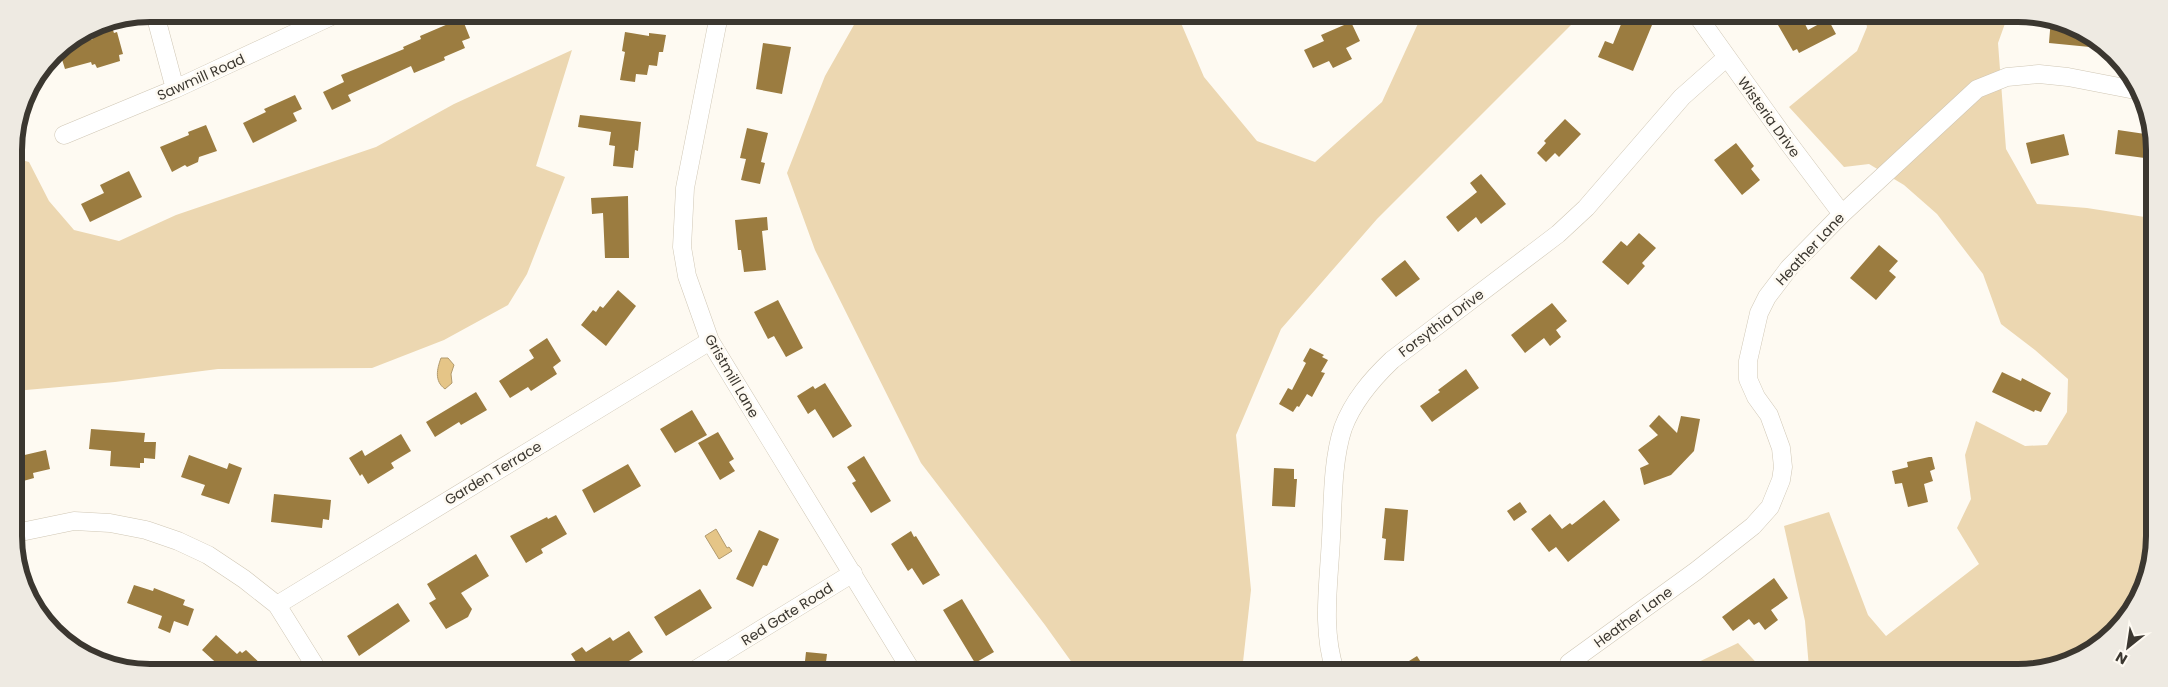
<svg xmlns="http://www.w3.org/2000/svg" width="2168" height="687" font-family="Poppins,sans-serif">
<rect width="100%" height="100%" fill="#fefaf2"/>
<path fill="#ecd7b1" d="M859 16H1178L1204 77 1257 141 1315 162 1382 102 1421 17H1579L1377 219 1281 329 1236 435 1251 590 1242 671H1078L1045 625 921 463 815 250 787 173 825 76Z
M1865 18H2007L1998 43 2006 149 2037 204 2087 208 2151 218 2149 572 2131 613 2101 645 2026 673 1806 672 1809 668 1805 621 1784 526 1829 512 1868 615 1886 636 1979 564 1957 528 1971 499 1965 455 1976 421 2025 446 2047 445 2067 412 2068 379 2035 350 2001 324 1983 274 1937 214 1904 185 1869 164 1844 167 1789 107 1857 51 1867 27Z
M572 50 536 166 565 177 527 274 508 305 444 340 372 368 218 369 115 382 15 391 14 158 29 162 49 201 74 230 119 241 176 215 376 147 454 104Z
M1738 643 1765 672H1686L1684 669Z"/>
<path fill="#e5c587" stroke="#b29a6d" d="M441 358H448L454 365 451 374 452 383 445 389C434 381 437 369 441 358Z
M716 529 727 548 729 547 732 551 719 559 705 536Z"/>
<path fill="#9b7c40" d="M1624 17H1632L1652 25 1633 71 1598 57 1605 41 1613 44Z
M462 18 470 38 462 41 465 48 444 57 445 60 414 73 411 66 348 95 351 101 332 110 323 92 344 82 341 75 404 49 403 47 421 39 420 36Z
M1774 18H1802L1808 30 1828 19 1836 34 1799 53 1797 49 1793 51Z
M2051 18H2053L2100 48 2049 43Z
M110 22 114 33 117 32 123 54 119 55 120 61 97 68 95 64 92 65 91 62 65 69 59 50 93 39 90 30 99 24Z
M1351 22 1360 41 1346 48 1352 59 1333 68 1329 61 1313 68 1304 50 1324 41 1321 35Z
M625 32 649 36V33L666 35 663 52H659L657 66 649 65 647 75 636 74 635 82 620 80 625 52 622 51Z
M763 43 791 47 782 94 756 89Z
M295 95 302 109 293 113 297 121 253 143 243 123 266 112 264 109Z
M580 115 641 122 638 151 635 150 633 168 613 166 615 146 609 145 611 132 578 127Z
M1565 119 1581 134 1559 157 1555 153 1546 162 1537 153 1546 143 1544 141Z
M206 125 217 151 199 157 198 162 187 167 185 165 172 172 160 147 189 135 188 132Z
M747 128 768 133 761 162 765 163 760 184 741 180 746 159 740 158Z
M2118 130 2152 135V159L2115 154Z
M2064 134 2069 155 2031 164 2026 143Z
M1736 143 1754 166 1751 169 1760 180 1742 195 1714 160Z
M129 171 142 197 90 222 81 204 104 193 100 185Z
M1481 174 1506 204 1481 224 1476 217 1458 232 1446 217 1477 192 1470 183Z
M628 196 629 258H605L603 213 592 214 591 198Z
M767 217 768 230 762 231 766 270 744 272 741 250H738L735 220Z
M1639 233 1656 248 1642 263 1645 266 1628 285 1602 262 1621 241 1627 246Z
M1879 245 1898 261 1889 271 1896 277 1876 300 1850 278Z
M1405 260 1420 279 1396 297 1381 279Z
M618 290 636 306 606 346 581 325 593 310 596 312 600 306 603 308Z
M778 300 803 348 786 357 774 336 768 339 754 312Z
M1552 303 1567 321 1556 330 1561 337 1550 346 1544 338 1525 353 1511 335Z
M547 338 561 361 553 367 557 374 531 391 528 387 510 398 499 381 534 358 529 350Z
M1310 348 1324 355 1322 357 1328 360 1321 372 1325 373 1312 397 1307 394 1299 407 1297 406 1293 412 1279 404 1288 388 1292 390 1306 363 1303 361Z
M1466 369 1479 388 1432 422 1420 406 1440 392 1438 390Z
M2002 372 2021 381 2022 378 2051 393 2041 412 2035 410 2034 412 1992 392Z
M825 383 852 426 833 438 815 409 808 414 797 396 813 386 815 389Z
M476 392 487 410 461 425 459 422 435 437 426 422Z
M692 410 707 435 675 453 660 429Z
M1659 415 1677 433 1681 416 1700 419 1694 451 1671 475 1644 485 1640 468 1649 464 1638 450 1658 435 1649 426Z
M91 429 145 433 144 442H156L155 459 144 458V463H140V468L110 466 111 451 89 449Z
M718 432 734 459 729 462 735 471 720 480 698 443Z
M401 434 411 451 391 463 394 468 368 484 362 474 360 476 349 458 362 450 365 456Z
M46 450 50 469 33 473 34 478 16 483V457Z
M189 455 227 469 229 463 242 468 229 504 201 495 205 485 181 477Z
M864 456 891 501 871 513 852 483 856 481 847 467Z
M1929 457H1932L1935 469 1930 471 1933 481 1924 484 1928 502 1908 507 1902 483 1895 484 1892 471 1908 467 1907 462Z
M628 464 641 486 594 513 582 490Z
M1274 468 1294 469V479H1297L1295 507 1272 506Z
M274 494 331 500 329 520 323 519 322 528 271 522Z
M1604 500 1620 520 1568 562 1556 547 1549 552 1531 529 1550 514 1562 529 1570 523 1572 525Z
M1520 502 1527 512 1514 521 1507 511Z
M1385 508 1408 510 1404 561 1384 560 1386 539 1382 538Z
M556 515 567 534 541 549 543 553 526 563 510 536 547 517 548 519Z
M759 530 779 539 767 566 763 565 753 587 736 579Z
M911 531 914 537 916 536 940 575 923 585 912 568 908 571 891 544Z
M476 554 489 576 461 593 472 609 468 617 446 629 429 603 436 599 427 584Z
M1774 578 1788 598 1771 610 1778 620 1765 630 1759 622 1754 625 1749 619 1733 631 1722 617Z
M134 585 153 591 154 588 185 600 183 605 194 609 188 626 174 621 170 633 158 628 162 616 127 603Z
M700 589 712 608 666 636 654 617Z
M962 599 994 652 975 663 943 610Z
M398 603 410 621 359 656 347 636Z
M629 631 643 652 618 668 615 663 605 670H581L571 654 582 647 586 652 610 637 613 641Z
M216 635 237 654 240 651 242 653 246 650 266 669H223L202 650Z
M806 652 827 654 825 670H804Z
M1417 656 1427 672 1393 671Z"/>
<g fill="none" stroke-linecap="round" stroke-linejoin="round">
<g stroke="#d0c7b5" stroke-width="19">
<path id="minor" d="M155 14 175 89
M719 15 685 188 682 247 687 276 710 341 911 670
M1699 18 1787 141 1842 214
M64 135 175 89 336 14
M16 533 74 521 110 523 146 530 178 541 208 555 244 579 277 605 317 669
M277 605 710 341
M1569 663 1696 571 1753 526 1770 507 1781 480 1783 467 1781 448 1769 415 1756 397 1748 379V361L1759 313 1767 297 1789 268 1842 214 1977 89 2007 77 2039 74 2068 77 2135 90
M695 670 853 573
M1335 671C1321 628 1329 583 1331 538 1333 504 1332 461 1343 428 1353 401 1371 380 1392 360L1558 234 1586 208 1682 97 1726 58"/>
</g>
<use href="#minor" stroke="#fff" stroke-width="18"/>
</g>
<g text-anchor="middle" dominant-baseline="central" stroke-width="5" stroke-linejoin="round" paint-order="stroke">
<g font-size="14" fill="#3b3730" stroke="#fefaf2">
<text transform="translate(201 77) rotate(-24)">Sawmill Road</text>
<text transform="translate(1769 117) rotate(54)">Wisteria Drive</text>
<text transform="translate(1810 249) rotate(-47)">Heather Lane</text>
<text transform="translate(1441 323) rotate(-37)">Forsythia Drive</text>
<text transform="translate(732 376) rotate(60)">Gristmill Lane</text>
<text transform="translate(493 473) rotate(-31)">Garden Terrace</text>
<text transform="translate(787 614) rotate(-32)">Red Gate Road</text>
<text transform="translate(1633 617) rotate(-36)">Heather Lane</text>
</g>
</g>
<path d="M0 0H2168V687H0ZM150 22H2018A128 128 0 0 1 2146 150V536A128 128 0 0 1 2018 664H150A128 128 0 0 1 22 536V150A128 128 0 0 1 150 22Z" fill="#eeeae2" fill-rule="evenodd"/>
<path fill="none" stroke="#3b3730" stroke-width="6" d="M150 22H2018A128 128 0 0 1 2146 150V536A128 128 0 0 1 2018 664H150A128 128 0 0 1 22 536V150A128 128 0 0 1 150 22Z"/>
<g transform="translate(2128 647) rotate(210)" stroke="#fefaf2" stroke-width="4" paint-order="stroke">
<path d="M0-4L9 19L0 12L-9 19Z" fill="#3b3730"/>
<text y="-8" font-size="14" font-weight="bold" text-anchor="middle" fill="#3b3730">N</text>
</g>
</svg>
